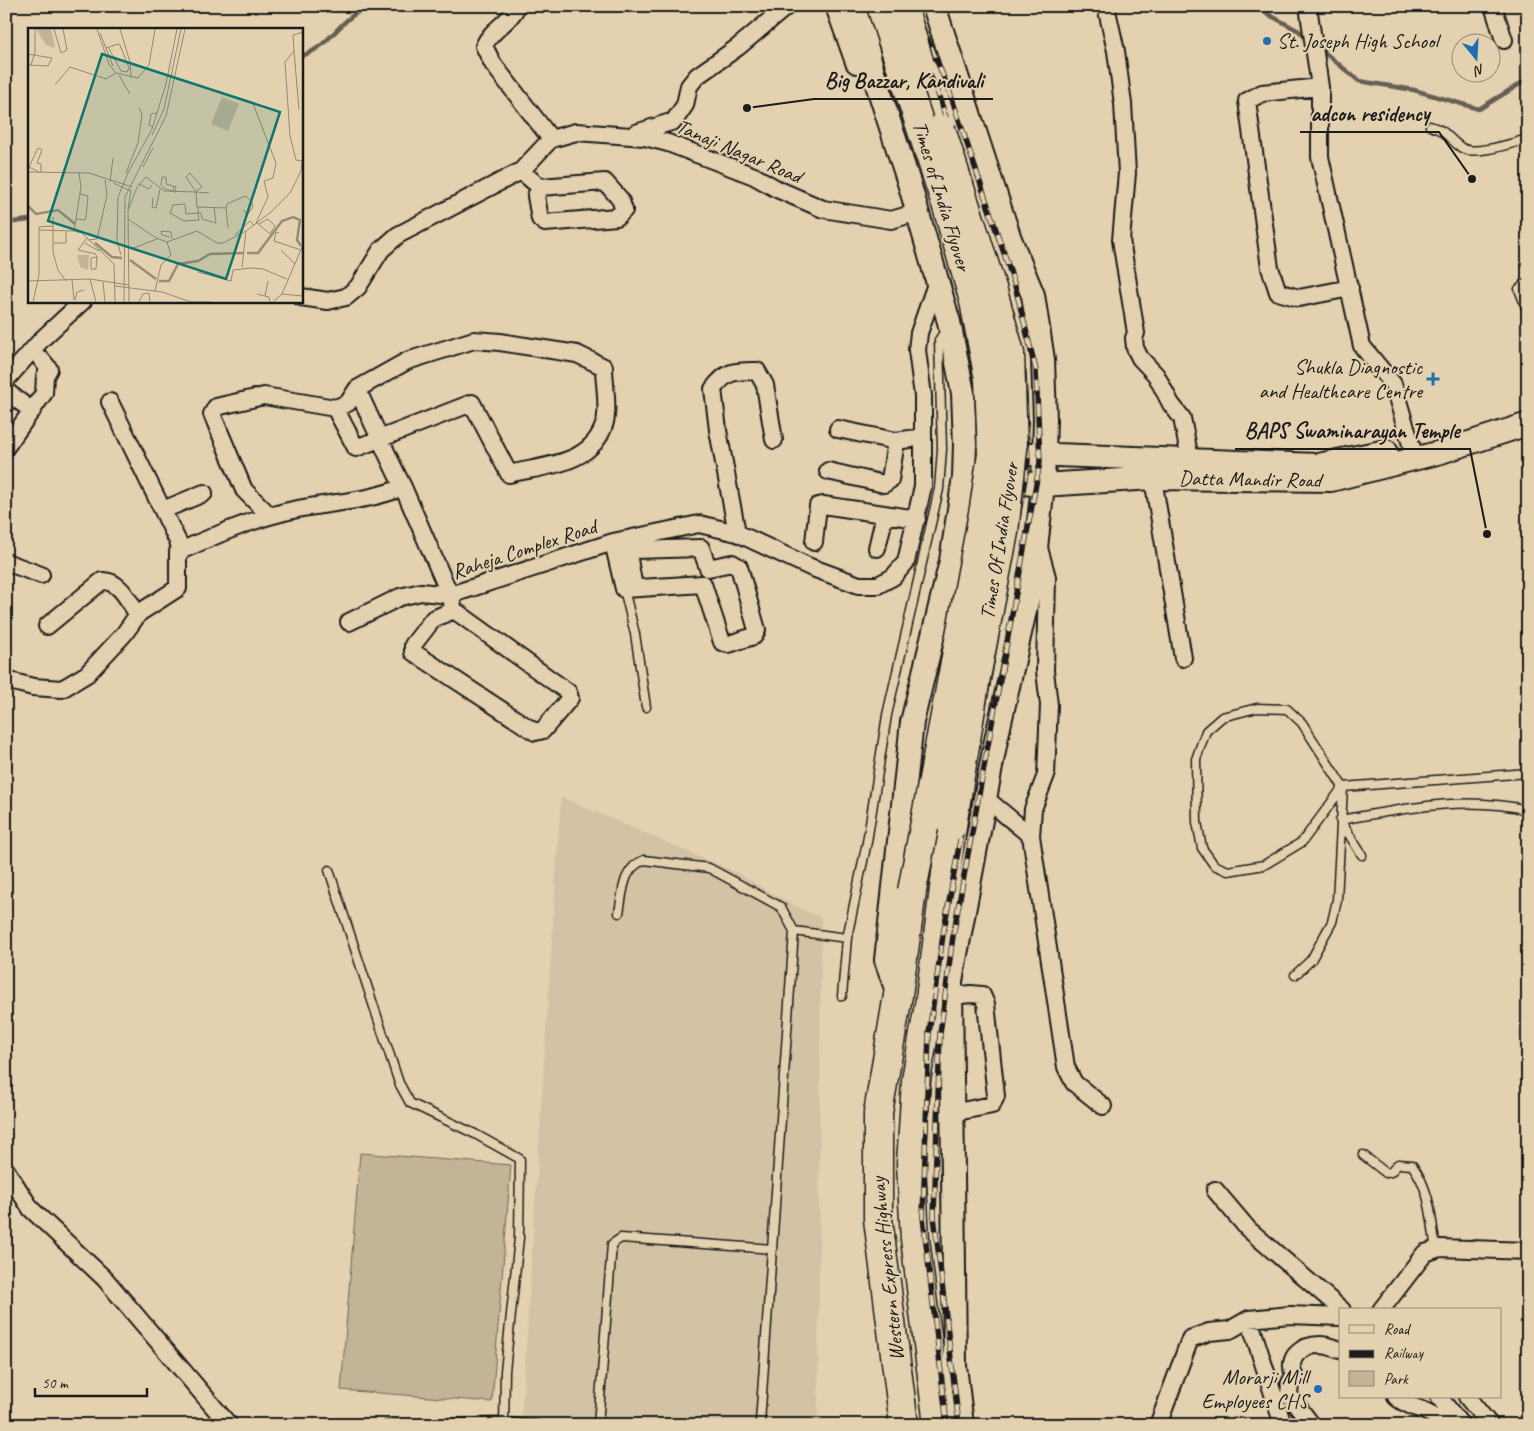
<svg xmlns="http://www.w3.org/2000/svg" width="1534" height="1431" font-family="Caveat,sans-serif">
<rect width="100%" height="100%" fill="#e4d1af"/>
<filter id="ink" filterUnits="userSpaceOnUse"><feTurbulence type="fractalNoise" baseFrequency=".02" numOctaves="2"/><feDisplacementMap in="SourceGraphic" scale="10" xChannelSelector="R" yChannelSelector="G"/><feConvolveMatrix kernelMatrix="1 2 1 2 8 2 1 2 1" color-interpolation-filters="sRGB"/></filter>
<g filter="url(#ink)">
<path fill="#d3c2a3" d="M561 797 737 873 791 904 821 918 818 1425H521Z"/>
<path fill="#c3b397" stroke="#70685a" d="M360 1153 511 1165 492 1402 341 1390Z"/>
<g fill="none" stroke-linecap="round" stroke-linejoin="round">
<path stroke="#665f53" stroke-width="4.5" d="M1253 6 1299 31 1308 39
M1319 48 1359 81 1414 90 1479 109 1528 79
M301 56C332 47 339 16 371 6
M6 223 29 220"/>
<g stroke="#1c1c1c" stroke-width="11">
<path id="lane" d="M1430 126C1450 132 1447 139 1462 148 1475 156 1512 143 1528 139
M1528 282 1519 289 1528 313
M624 589 635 634 646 707
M1362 855 1340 820C1403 809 1464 795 1528 810
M329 870 399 1083 410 1103 475 1134 520 1159 519 1238 505 1371 504 1425
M619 913C623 892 622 869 644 860L709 868 781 907 794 931 847 938
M1295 975 1311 960 1332 922 1337 900 1343 787 1302 723 1287 709 1257 708 1222 717 1206 731 1196 759 1197 822 1202 848 1214 865 1228 871 1264 865 1302 842 1343 787 1528 773
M842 996 847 938 867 842 887 715 939 489 942 449 939 340 945 331
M1363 1155 1386 1173 1391 1172 1398 1164 1412 1165C1431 1191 1431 1218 1436 1250
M387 1425 504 1422 537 1425
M598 1425 612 1244 621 1238 772 1249
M757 1425 760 1423 794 931"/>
</g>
<g stroke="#1c1c1c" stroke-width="20">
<path id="street" d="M517 6C510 23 491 29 484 46L493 64 551 139
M1106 6 1116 51 1123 104 1127 173 1121 240 1136 333 1134 338 1135 348 1140 358 1156 375 1171 404 1182 418 1190 459
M1308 6 1320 87V157L1362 346 1393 384 1415 458
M1493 6 1504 40
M1320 87 1262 93 1247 101 1270 268 1278 292 1299 298 1350 288
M636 133 674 121 685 105 689 86 697 76 738 47 787 6
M521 171 540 187 536 196 540 219 545 223 617 217 624 210 620 199 605 182 540 187
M301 297 328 301 346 297 358 287 381 250 398 235 521 171 551 139 576 132 645 137 668 143 754 176 777 189 823 209 891 220 908 215
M6 380 42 339 83 301
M6 391 32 411
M110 402 182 550
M335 408 356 448 472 403 509 474C546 465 593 465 605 422 609 406 604 384 604 367L577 354 500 342 474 340 407 361 357 389C372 421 387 455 403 487
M838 429 896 441 923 437
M6 447 44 393 45 376 49 369 41 359
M1151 467 1183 658
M828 471 884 484 890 480 896 441
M163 510 204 493
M270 516 244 490 212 414 216 407 264 396 335 408 348 403 357 389
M737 533 718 430 713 389C727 370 735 371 757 371L765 385 774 440
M613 542 624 589 703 584 722 642 729 644 754 636 757 630 739 567 732 563 708 568 701 548 634 550 628 554 634 588
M814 542 818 506 823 505 917 519
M877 548 885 514
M1039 548 1047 577 1045 671 1049 705 1046 775 1033 809 1031 836 1066 1067 1074 1083 1103 1106
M6 562 41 575
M349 622 400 597 421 592 450 595 454 610 568 692 570 698 543 730 535 732 413 652V645L433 619 454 610
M47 626 102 581C120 580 129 602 138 615
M6 680 33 687 62 689 87 674 124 634 139 613 178 588V552C216 535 252 519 293 510 330 502 368 502 403 487L450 595 613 542 699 524 737 533 810 567 859 585H878L893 577 906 562 923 486V396L917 350 919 333 937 281
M985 798 1031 836
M951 996 971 994 982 995 986 1004 996 1096 992 1105 952 1113
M6 1170 31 1209 105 1279 229 1425
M1215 1190 1248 1229 1342 1310
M1381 1310 1425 1253 1440 1248 1528 1251
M1249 1319 1283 1425
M1396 1397C1410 1410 1432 1408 1443 1425
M1439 1397 1461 1425
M1467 1397 1490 1425
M1158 1425 1190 1339 1209 1332 1230 1330 1249 1319 1290 1315 1340 1317
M1312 1425 1289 1395 1290 1383 1294 1375C1286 1357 1302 1345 1320 1345 1327 1345 1334 1348 1340 1350"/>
</g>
<g stroke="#1c1c1c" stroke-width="26">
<path id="secondary" d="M837 6 857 62
M856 6 873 72 910 186 949 322 963 393 965 444 964 477 951 561 912 722 886 960 898 994
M934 6 1010 239 1033 295 1043 360 1045 420 1043 485 1033 575 996 740 951 981 955 1366 962 1425
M1030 454 1318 465 1386 451
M992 480 1043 485 1153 478 1331 480 1441 452 1528 424"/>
</g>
<g stroke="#1c1c1c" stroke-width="31">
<path id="highway" d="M904 1425 878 1219V1113L898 995 912 891
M938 1425 915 1239 911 1164 916 1080 930 999 952 826"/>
</g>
<use href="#lane" stroke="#e4d1af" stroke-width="8"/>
<use href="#street" stroke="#e4d1af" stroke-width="16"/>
<use href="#secondary" stroke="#e4d1af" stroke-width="22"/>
<use href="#highway" stroke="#e4d1af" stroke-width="28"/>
<g stroke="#1c1c1c" stroke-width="5.5">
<path id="rail" d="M901 6 938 94 1004 289 1024 372 1028 462 943 935 929 1033 923 1217 947 1425
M914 6 949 90 1015 286 1036 370 1040 462 953 936 940 1034 934 1216 959 1425"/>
</g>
<use href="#rail" stroke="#e4d1af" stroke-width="4" stroke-dasharray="11" stroke-linecap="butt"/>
<g stroke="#1c1c1c" stroke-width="31" stroke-linecap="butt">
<path id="highway-bridge" d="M881 6 947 207 974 301 989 379 992 454 984 508 912 891
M903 6 920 65
M941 129 992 288 1010 353 1013 449 1004 532 976 677 952 826"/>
</g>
<use href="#highway-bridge" stroke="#e4d1af" stroke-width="28"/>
</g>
</g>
<g fill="#1f6fb2" stroke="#e4d1af" stroke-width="2">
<circle cx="1267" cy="41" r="5"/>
<path d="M1430.5 371.5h5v5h5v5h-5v5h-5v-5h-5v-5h5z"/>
<circle cx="1318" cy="1389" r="5"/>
</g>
<g text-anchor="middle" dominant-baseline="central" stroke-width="4" stroke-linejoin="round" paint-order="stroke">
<g font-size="21" fill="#1c1c1c" stroke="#e4d1af" text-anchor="end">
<text x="1277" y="41" text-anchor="start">St. Joseph High School</text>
<text x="1422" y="367">Shukla Diagnostic<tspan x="1422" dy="24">and Healthcare Centre</tspan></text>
<text x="1308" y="1377">Morarji Mill<tspan x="1308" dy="24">Employees CHS</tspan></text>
</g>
<g font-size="21" fill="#1c1c1c" stroke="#e4d1af">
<text transform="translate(739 151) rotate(23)">Tanaji Nagar Road</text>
<text transform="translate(942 196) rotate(73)">Times of India Flyover</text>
<text transform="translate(1250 479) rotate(1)">Datta Mandir Road</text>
<text transform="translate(999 541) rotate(-81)">Times Of India Flyover</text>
<text transform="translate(524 549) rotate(-18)">Raheja Complex Road</text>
<text transform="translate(887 1269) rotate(-96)">Western Express Highway</text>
</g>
</g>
<g transform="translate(28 28)">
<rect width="275" height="275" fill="#e4d1af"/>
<path d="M8 1H23L27 20 18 17ZM194 69 211 76 200 103 183 96ZM49 227H61L60 242 52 239Z" fill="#c3b397"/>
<path fill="none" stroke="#978c77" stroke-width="2.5" d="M0 178 8 186 30 182 47 196M67 215 84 229 94 230M219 225H230L254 193 265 189 272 192 269 212 273 218M102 232 128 251M131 253H141L150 236 170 233 182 226 216 225"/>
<path fill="none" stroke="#948974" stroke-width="1" d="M26 1 33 25 39 22 35 1M69 1 81 36 88 45M92 1 102 34 103 50M72 5 85 38M78 20 90 16 92 17 101 40 99 44 93 43 80 19M266 23 271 82M0 26 24 30 20 38 0 37M3 37 7 24V1M88 45 110 50 121 37 127 1M91 47 102 66M27 57 42 39 78 51 88 45M224 73 248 135 245 150 236 153 240 169 228 195M125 99 121 97 123 86 129 85M124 107 136 81 153 1M274 133 268 132 262 108 257 34 266 23 265 7 275 4M115 139 125 120M0 144 61 145 104 159M11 144 1 139 10 120 14 122 9 135 13 136V144M51 145 53 159 46 203 54 205 86 236 87 274M98 145 110 115 114 86 111 80M82 154 85 130M85 155 103 163M111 156 121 161 124 157M146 158 145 163 137 161 133 157 134 149H138V156L148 159 147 165M168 163 174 159 162 145 158 149 168 164 181 165M125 170 124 179 128 180 132 161M169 179 170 181V185L171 192 156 193 142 185 145 177 157 176 158 186 170 185H173L174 191M198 180 200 200M100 181 103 162M100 183 109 159 118 149 136 163 168 164 169 179 198 180 199 176 217 168 223 172 225 179 220 186 215 182M100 183 101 274M25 189V224L30 242 38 253M48 191 57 192 58 188 60 168 52 166M100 191 128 210 139 214M174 191 188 195 186 180M229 195 242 206 247 198 240 191 231 196M11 202 46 203M251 205 248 204 246 213 273 222M207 207 222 193 226 197M142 209 134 207 133 203 143 204 144 211M59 210 50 222 68 226M60 212 69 211 79 167 77 152M139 214 169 203 189 215H195L218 203 243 184 262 165 273 143 275 126M26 215H38V203M57 215 71 223 72 221M103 221 129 211M253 222 267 236M68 227 69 229V230L68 241H63V230L69 229M93 227 89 213 90 169 100 145 124 101 138 56 149 1M214 239 218 203M170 244 203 253 205 242 223 240 235 241 259 251M62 251 68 274M44 252 46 272M0 253 62 251 101 257M75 254 77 274M87 258 134 264 163 274M127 263 133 237 143 227 139 214M229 266 241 269 242 274M254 266 275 268M237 268 240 253M47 272 49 264 56 262M5 274 11 247V199L25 198M96 274 97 169 138 88 157 1M111 274 115 266 121 265 122 274M163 274H184M245 274 254 266 275 217"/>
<path fill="#0f766e" fill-opacity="0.15" stroke="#0f766e" stroke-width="2.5" d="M74 26 252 84 198 251 20 193Z"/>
<rect width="275" height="275" fill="none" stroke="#1c1c1c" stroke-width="2.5"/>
</g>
<path fill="none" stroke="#1c1c1c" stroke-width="2" d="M747 108L814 99H993M1472 179L1439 132H1300M1487 534L1470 449H1235"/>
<g fill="#1c1c1c" stroke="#e4d1af" stroke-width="2">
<circle cx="747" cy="108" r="5"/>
<circle cx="1472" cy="179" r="5"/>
<circle cx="1487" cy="534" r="5"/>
</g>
<g font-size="22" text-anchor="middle" font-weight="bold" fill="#1c1c1c" stroke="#e4d1af" stroke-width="4" stroke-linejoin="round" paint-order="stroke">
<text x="904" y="88">Big Bazzar, Kandivali</text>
<text x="1370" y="121">adcon residency</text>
<text x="1352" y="438">BAPS Swaminarayan Temple</text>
</g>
<rect width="1534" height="1431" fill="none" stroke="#e4d1af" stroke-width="25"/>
<rect x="12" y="12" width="1509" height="1406" fill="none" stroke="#1c1c1c" stroke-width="2" filter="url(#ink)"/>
<rect x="1339" y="1308" width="162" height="90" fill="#e4d1af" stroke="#948974"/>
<rect x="1349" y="1325" width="25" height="8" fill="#e4d1af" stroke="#948974"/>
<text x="1384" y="1334" font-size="15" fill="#1c1c1c">Road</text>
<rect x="1349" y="1350" width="25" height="8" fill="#1c1c1c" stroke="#948974"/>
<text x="1384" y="1358" font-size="15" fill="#1c1c1c">Railway</text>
<rect x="1349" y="1371" width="25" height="15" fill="#c3b397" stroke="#948974"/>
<text x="1384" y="1384" font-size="15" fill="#1c1c1c">Park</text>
<g transform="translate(1476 58) rotate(162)"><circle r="24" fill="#e4d1af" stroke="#948974"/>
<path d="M0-4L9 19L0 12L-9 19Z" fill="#1f6fb2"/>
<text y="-8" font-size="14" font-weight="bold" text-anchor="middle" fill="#1c1c1c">N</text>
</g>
<path d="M35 1388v8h112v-8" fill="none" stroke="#1c1c1c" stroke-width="2.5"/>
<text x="42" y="1388" font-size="15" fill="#1c1c1c" stroke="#e4d1af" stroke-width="4" paint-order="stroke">50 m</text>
</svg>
